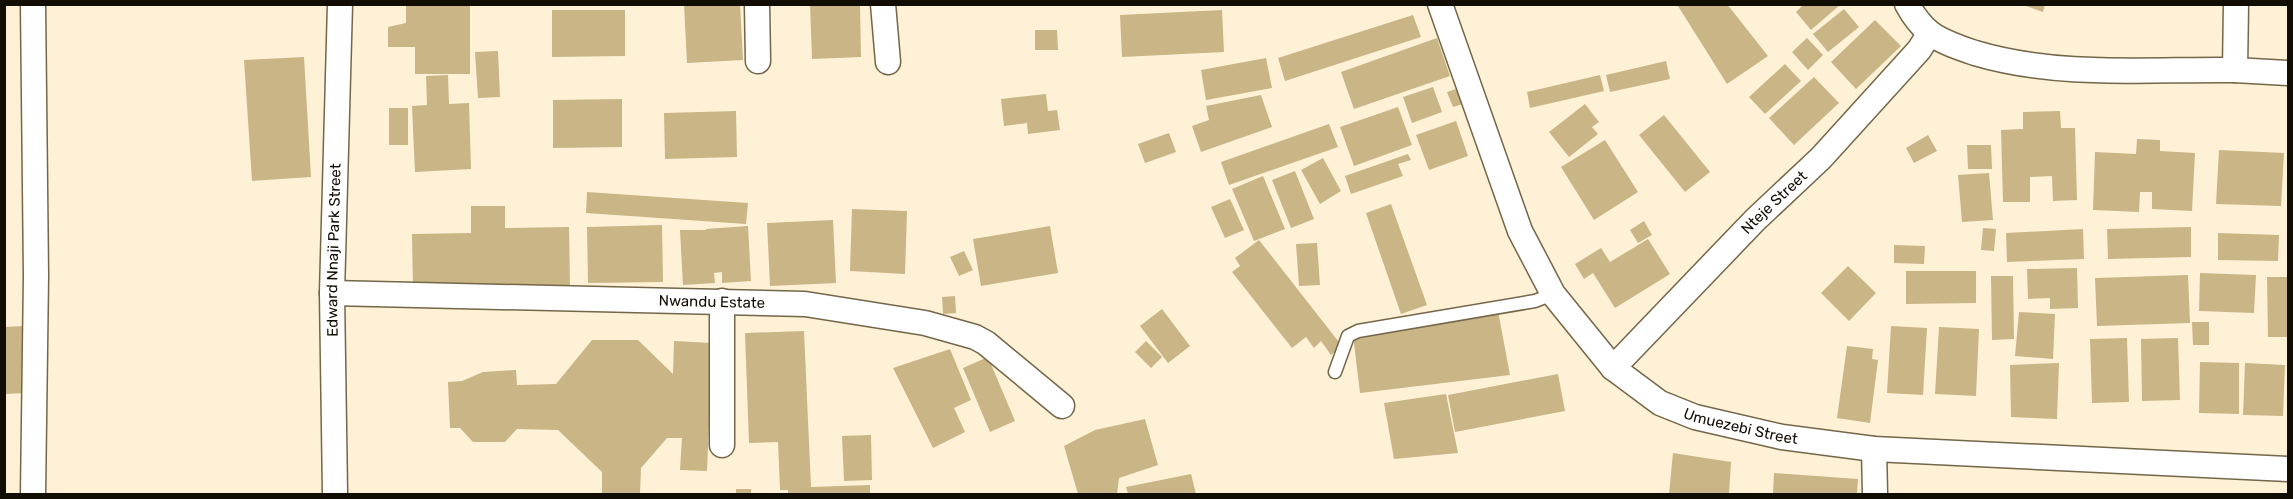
<svg xmlns="http://www.w3.org/2000/svg" width="2293" height="499" font-family="Rubik,sans-serif">
<rect width="100%" height="100%" fill="#fef1d6"/>
<path fill="#cab587" d="M406 4H470V74H415V47H388V27L406 23Z
M684 4H740L743 60 687 63Z
M810 4H860L861 57 812 59Z
M1679 4H1727L1768 56 1727 84 1678 6Z
M1804 4H1841L1811 30 1796 12Z
M2020 4H2045L2043 12Z
M1844 9 1859 27 1828 52 1813 34Z
M552 10H625V56L552 57Z
M1222 10 1224 52 1122 57 1120 15Z
M1413 15 1421 37 1285 81 1278 58Z
M1875 20 1901 46 1856 89 1831 62Z
M1035 30H1057L1058 50H1035Z
M1437 38 1450 76 1354 109 1341 72Z
M1807 38 1823 55 1808 70 1792 52Z
M498 51 500 97 478 98 475 52Z
M304 57 311 177 252 181 244 60Z
M1266 58 1272 88 1206 100 1201 70Z
M1666 61 1670 79 1610 92 1606 75Z
M1785 64 1801 81 1765 114 1749 97Z
M448 75 449 104 469 103 471 169 415 172 412 106 427 105 426 76Z
M1600 75 1604 91 1530 108 1527 92Z
M1814 77 1839 103 1794 145 1769 118Z
M1465 86 1466 103 1453 107 1447 92Z
M1433 87 1442 112 1412 123 1403 97Z
M1046 94 1048 111 1057 110 1060 130 1028 134 1027 123 1004 126 1001 99Z
M1261 95 1272 127 1201 152 1192 126 1209 120 1206 106Z
M622 99V147L553 148V100Z
M1585 104 1599 122 1592 127 1598 134 1569 157 1549 132Z
M1398 107 1412 145 1354 166 1340 127Z
M389 108H408V145H389Z
M736 111 737 157 665 159 664 113Z
M2060 111 2061 128H2075L2077 200 2053 201 2052 176 2030 177V202H2003L2001 130 2023 129V112Z
M1664 115 1710 172 1685 192 1639 135Z
M1456 121 1468 156 1429 170 1416 135Z
M1329 124 1338 147 1229 185 1221 162Z
M1169 133 1176 152 1145 163 1138 144Z
M1928 135 1937 151 1914 163 1906 148Z
M2137 139 2160 140V151L2195 153 2192 211 2152 209V192H2140L2139 212 2093 210 2095 152 2136 154Z
M1605 140 1638 192 1594 220 1561 167Z
M1967 145H1991L1992 169H1968Z
M2219 150 2284 153 2281 206 2216 204Z
M1408 154 1411 160 1398 164 1403 176 1351 194 1345 176Z
M1323 158 1341 191 1320 204 1301 170Z
M1295 171 1314 219 1291 228 1272 180Z
M1989 173 1993 220 1962 222 1958 175Z
M1263 176 1285 229 1254 241 1232 189Z
M587 192 748 203 746 224 586 213Z
M1230 199 1244 230 1225 238 1211 207Z
M1391 204 1427 305 1401 314 1366 213Z
M471 206H505V228L569 227 570 286 413 288 412 234 471 233Z
M852 209 907 211 905 274 850 271Z
M833 220 836 283 770 286 767 223Z
M1644 221 1652 235 1638 243 1630 230Z
M662 225 663 282 588 283 587 227Z
M748 226 751 281 722 283V272L714 273 715 283 683 285 680 230H706V229Z
M1050 226 1058 273 981 286 973 239Z
M2191 227V257L2108 259 2107 229Z
M1983 228 1996 229 1994 251 1981 250Z
M2083 229 2084 259 2007 262 2006 233Z
M2218 233 2279 235 2278 261 2218 260Z
M1648 239 1670 274 1615 308 1593 273 1584 279 1575 264 1601 248 1610 262Z
M1259 240 1342 346 1331 355 1321 341 1314 348 1306 337 1292 348 1232 272 1240 266 1235 258Z
M1317 243 1320 285 1299 286 1296 244Z
M1894 245 1925 246 1924 264 1894 263Z
M964 251 973 270 959 276 950 257Z
M1848 266 1876 293 1849 321 1821 293Z
M2077 268 2078 308 2050 309V298L2028 299 2027 269Z
M1906 271H1976V303L1906 304Z
M2200 273 2256 275 2254 313 2199 311Z
M2188 275 2190 323 2097 326 2095 278Z
M1991 276H2013L2014 339 1992 340Z
M2267 277H2288V337H2268Z
M955 296 956 313 943 314 942 297Z
M1162 309 1190 346 1168 363 1140 326Z
M1498 311 1510 375 1360 393 1353 335Z
M2019 312 2055 314 2053 359 2015 356Z
M2192 322H2209V345H2193Z
M23 326 26 393 4 394V327Z
M1891 326 1927 328 1923 395 1887 393Z
M1939 327 1979 329 1976 396 1935 394Z
M804 331 811 487 870 485V494H788V490H780L778 442 749 443 745 333Z
M2127 338 2129 402 2092 403 2090 339Z
M2178 338 2180 400 2142 401 2141 339Z
M592 340H638L673 374 674 341 712 343 707 471 680 470 682 438H667L641 468 640 494H602V472L558 430 517 429 505 442H473L460 428H450L448 382 462 381 483 372 516 370 517 385 556 384Z
M1146 341 1162 357 1151 368 1135 352Z
M1847 346 1873 349 1872 359 1878 360 1870 423 1837 418Z
M950 349 971 400 954 408 965 432 933 448 893 368Z
M988 357 1015 421 990 432 963 368Z
M2200 362 2239 363V414L2199 413Z
M2059 363 2057 419 2011 417 2010 365Z
M2245 363 2285 365 2283 416 2243 415Z
M1558 374 1565 411 1455 432 1448 395Z
M1446 394 1458 453 1394 459 1384 403Z
M1145 419 1158 465 1119 478 1117 494H1078L1064 446 1095 430Z
M871 435 872 480 844 481 842 436Z
M1673 453 1731 462 1729 494H1669Z
M1774 473 1858 479 1857 494H1773Z
M1191 474 1196 494H1128L1126 487Z
M736 489H751V494H736Z"/>
<g fill="none" stroke-linecap="round" stroke-linejoin="round">
<g stroke="#746649" stroke-width="15">
<path id="lane" d="M1335 372 1348 336 1358 331 1535 301 1553 294"/>
</g>
<g stroke="#746649" stroke-width="27">
<g id="street">
<path d="M757 4 758 61"/>
<path d="M883 4 888 62"/>
<path id="s1" d="M1440 4 1520 231 1553 294 1613 368 1660 403 1695 417 1782 437 1874 449 2288 469"/>
<path d="M1907 4C1913 15 1920 25 1930 33 1942 42 1960 48 1975 53 2059 78 2148 69 2234 70 2252 71 2270 72 2288 73"/>
<path d="M2235 70 2236 4"/>
<path id="s2" d="M332 293 805 304 925 323 975 337 986 343 1062 406"/>
<path d="M722 301V445"/>
<path id="s3" d="M1613 368 1755 220 1821 158 1919 50 1930 33"/>
<path d="M1874 449 1875 494"/>
<path d="M33 494 36 276 33 4"/>
<path id="s4" d="M335 494 332 293 340 4"/>
</g>
</g>
<use href="#lane" stroke="#fff" stroke-width="12"/>
<use href="#street" stroke="#fff" stroke-width="24"/>
</g>
<g text-anchor="middle" dominant-baseline="central" stroke-width="4.5" stroke-linejoin="round" paint-order="stroke">
<g font-size="15" fill="#120d03" stroke="#fef1d6">
<text stroke="none"><textPath href="#s3" startOffset="231">Nteje Street</textPath></text>
<text stroke="none"><textPath href="#s4" startOffset="244">Edward Nnaji Park Street</textPath></text>
<text stroke="none"><textPath href="#s2" startOffset="380">Nwandu Estate</textPath></text>
<text stroke="none"><textPath href="#s1" startOffset="550">Umuezebi Street</textPath></text>
</g>
</g>
<rect width="2293" height="499" fill="none" stroke="#120d03" stroke-width="12"/>
</svg>
